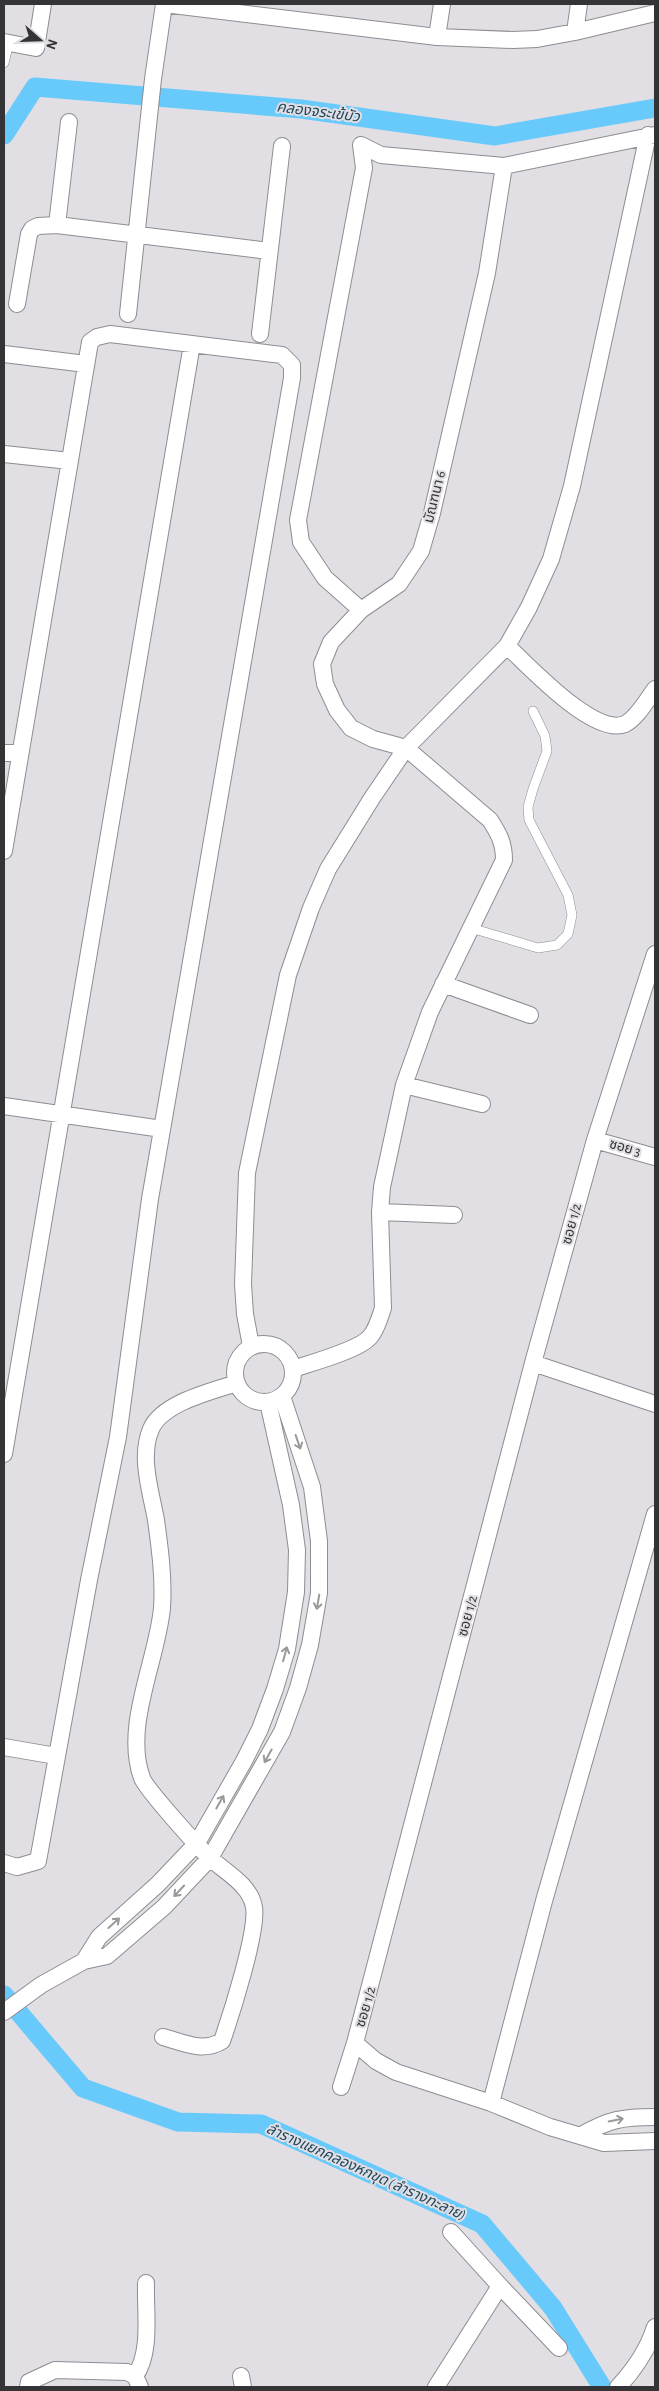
<svg xmlns="http://www.w3.org/2000/svg" width="659" height="2391" font-family="'Alegreya Sans','Noto Sans Thai',sans-serif">
<rect width="100%" height="100%" fill="#e1dee4"/>
<g fill="none" stroke-linecap="round" stroke-linejoin="round">
<path stroke="#68cafb" stroke-width="19" d="M4 135 35 87 301 109 495 136 655 108
M4 1995 83 2088 178 2122 261 2124 482 2224 553 2308 602 2387"/>
<g stroke="#8f8c92" stroke-width="10">
<path id="lane" d="M4 63 9 43
M471 928 538 948 557 945 568 934 572 915 568 895 529 820 528 807 533 789 547 751 545 736 533 711"/>
</g>
<g stroke="#8f8c92" stroke-width="18">
<path id="street" d="M164 4 437 37 513 40 537 39 575 32 655 13
M575 32 579 4
M437 37 442 4
M4 42 36 48 43 4
M57 225 69 122
M17 304 29 234 32 229 38 226 57 225 269 251
M128 314 153 79 164 4
M260 334 282 146
M4 354 86 364
M4 454 70 461
M361 610 325 578 301 542 298 520 364 168 361 145 381 155 504 166 655 135
M507 646C529 666 594 737 625 724 637 718 647 700 655 689
M4 753H20
M4 851 90 342 97 337 110 334 282 355 292 365V378L150 1199 118 1437 89 1580 38 1861 17 1867 4 1863
M655 954 595 1140 533 1363 355 2043 376 2061 396 2072 491 2103 550 2127 604 2143 655 2141
M443 984 530 1015
M404 1085 482 1104
M4 1106 162 1129
M595 1140 655 1157
M380 1212 454 1215
M235 1373a29 29 0 1 1 58 0a29 29 0 1 1-58 0Z
M251 1346 245 1314 243 1284 247 1173 288 975 311 908 328 869 372 798 406 748 507 646 529 607 551 559 572 486 648 135
M533 1363 655 1404
M293 1369C311 1363 359 1350 370 1337 377 1329 380 1317 383 1308L380 1212 382 1187 404 1085 430 1012 504 860C504 843 499 834 490 820L406 748 373 739 351 728 337 710 325 684 322 664 331 642 361 610 399 584 421 551 432 513 487 273 504 166
M4 1454 192 344
M4 1747 56 1756
M84 1961 99 1937 158 1884 197 1843 244 1761 260 1729 275 1689 287 1649 296 1592 297 1550 291 1505 268 1402
M4 2012 41 1985 84 1961 107 1956 164 1907 210 1858 282 1732 298 1688 310 1645 319 1593V1541L312 1487 282 1396
M163 2037C182 2042 203 2053 222 2041 231 2015 258 1931 254 1907 250 1885 227 1873 211 1859 200 1849 146 1789 142 1778 123 1726 157 1661 162 1608 164 1579 160 1549 156 1520 151 1492 139 1457 151 1429 162 1403 212 1391 237 1383
M341 2087 355 2043
M491 2103 544 1901 655 1514
M580 2136C609 2119 623 2117 655 2117
M451 2232 500 2286
M135 2376C152 2352 145 2312 146 2283
M241 2376 243 2387
M28 2387 29 2382 55 2370 127 2372 135 2376 140 2387
M436 2387 500 2286 559 2348
M618 2387C634 2370 648 2349 655 2327"/>
</g>
<use href="#lane" stroke="#fff" stroke-width="9"/>
<use href="#street" stroke="#fff" stroke-width="16"/>
</g>
<defs><path id="oneway-shaft" d="M-6 0H5M1.5-3L5.5 0L1.5 3" fill="none" stroke-width="1.6" stroke-linecap="round" stroke-linejoin="round" transform="scale(1.25)"/></defs>
<g stroke="#9a999a">
<use href="#oneway-shaft" transform="translate(298 1442) rotate(71)"/>
<use href="#oneway-shaft" transform="translate(318 1602) rotate(100)"/>
<use href="#oneway-shaft" transform="translate(285 1654) rotate(-75)"/>
<use href="#oneway-shaft" transform="translate(268 1756) rotate(119)"/>
<use href="#oneway-shaft" transform="translate(220 1802) rotate(-60)"/>
<use href="#oneway-shaft" transform="translate(179 1891) rotate(133)"/>
<use href="#oneway-shaft" transform="translate(114 1923) rotate(-42)"/>
<use href="#oneway-shaft" transform="translate(616 2120) rotate(-11)"/>
</g>
<g text-anchor="middle" dominant-baseline="central" stroke-width="4" stroke-linejoin="round" paint-order="stroke">
<g font-size="14" fill="#343335" stroke="#e1dee4">
<text transform="translate(435 497) rotate(-76)">มัณฑนา 6</text>
<text transform="translate(625 1148) rotate(16)">ซอย 3</text>
<text transform="translate(572 1224) rotate(-75)">ซอย 1/2</text>
<text transform="translate(468 1616) rotate(-75)">ซอย 1/2</text>
<text transform="translate(366 2007) rotate(-74)">ซอย 1/2</text>
</g>
<g font-size="15" font-style="italic" fill="#1e485c" stroke="#e1dee4">
<text transform="translate(318 112) rotate(7)">คลองจระเข้บัว</text>
<text transform="translate(366 2172) rotate(24)">ลำรางแยกคลองหกขุด (ลำรางทะลาย)</text>
</g>
</g>
<rect width="659" height="2391" fill="none" stroke="#343335" stroke-width="10"/>
<g transform="translate(40 40) rotate(110)" stroke="#e1dee4" stroke-width="4" paint-order="stroke">
<path d="M0-4L9 19L0 12L-9 19Z" fill="#343335"/>
<text y="-8" font-size="14" font-weight="bold" text-anchor="middle" fill="#343335">N</text>
</g>
</svg>
